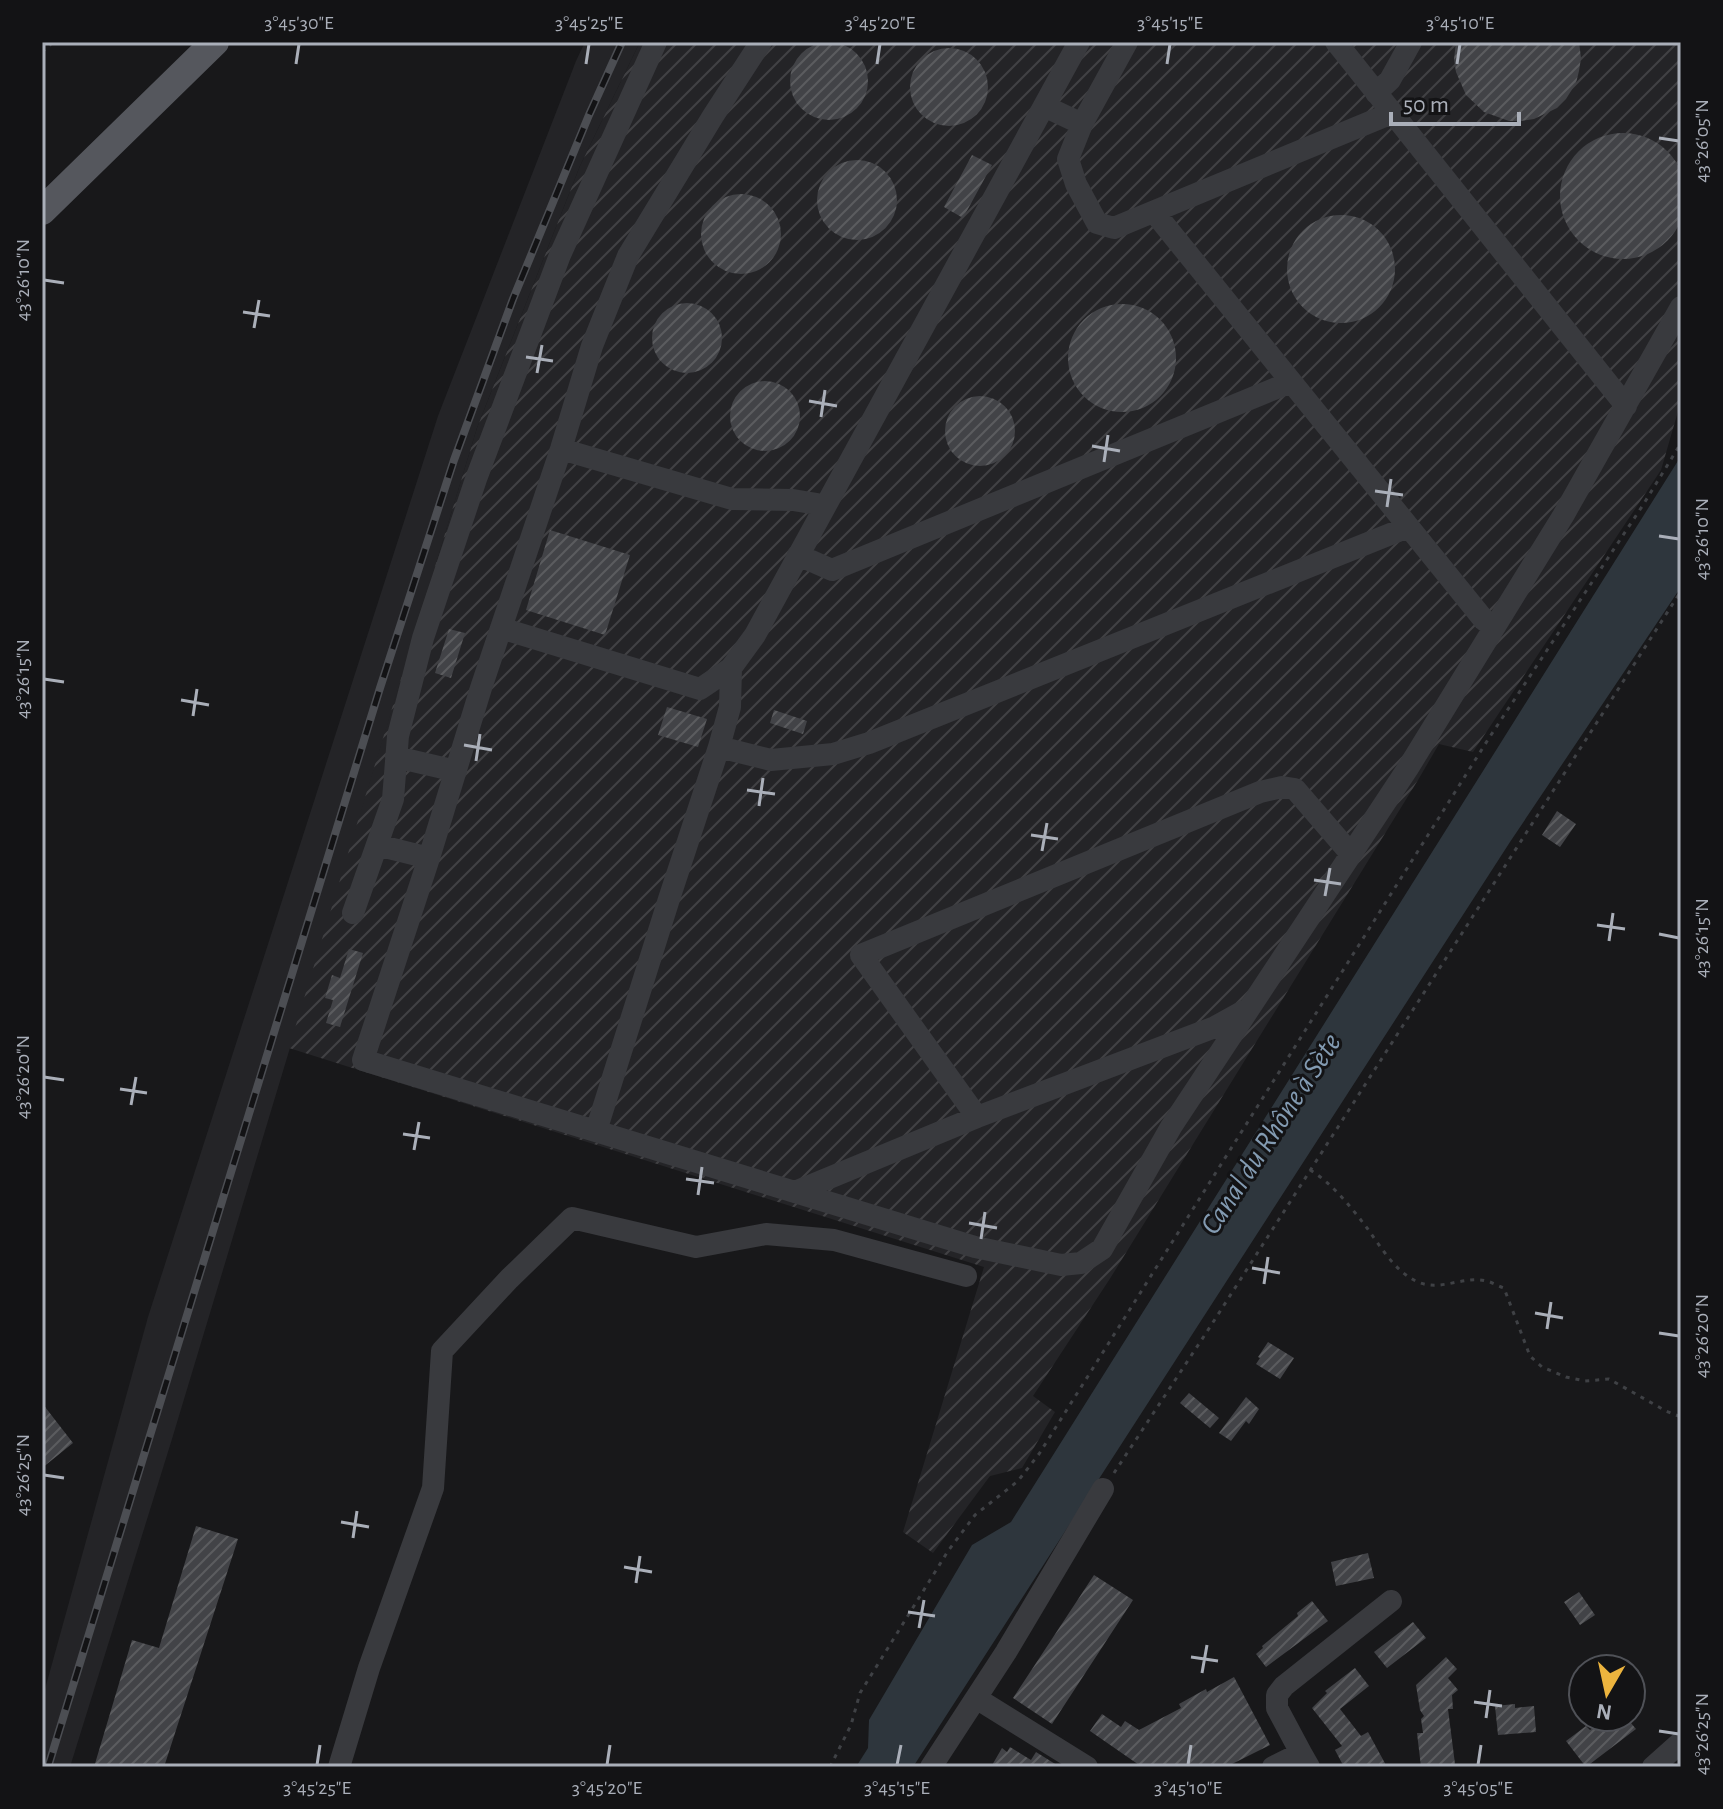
<svg xmlns="http://www.w3.org/2000/svg" width="1723" height="1809" font-family="'Alegreya Sans',sans-serif">
<defs>
<pattern id="industrial-furrows" width="10" height="10" patternUnits="userSpaceOnUse" patternTransform="scale(2)"><rect width="10" height="10" fill="#242427"/><path d="M-1 1l2-2M0 10L10 0M9 11l2-2" fill="none" stroke="#414144"/></pattern>
<pattern id="building-hatch" width="6" height="6" patternUnits="userSpaceOnUse" patternTransform="scale(2)"><rect width="6" height="6" fill="#424347"/><path d="M-1 1l2-2M0 6l6-6M5 7l2-2" fill="none" stroke="#5b5c5f"/></pattern>
</defs>
<rect width="100%" height="100%" fill="#18181a"/>
<path fill="#242427" d="M585 42H640L580 166 477 428 172 1439 70 1767H42V1700L148 1317 438 416 576 61Z"/>
<path fill="url(#industrial-furrows)" d="M640 42H1681V401L1661 470 1473 752 1439 744 1418 780 1111 1277 1033 1396 1055 1412 1022 1468 990 1476 933 1553 903 1532 984 1267 289 1048 477 428 580 166Z"/>
<path fill="#2e363d" d="M1681 456V587L1510 842 913 1767H856L868 1748 869 1720 972 1545 1011 1522Z"/>
<path fill="url(#building-hatch)" d="M790 81a39 39 0 1 1 78 0a39 39 0 1 1-78 0Z
M1456 42H1579L1581 58 1579 71 1576 83 1566 99 1557 108 1534 119 1521 121H1509L1484 112 1466 95 1456 72 1454 59Z
M910 87a39 39 0 1 1 78 0a39 39 0 1 1-78 0Z
M1560 196a63 63 0 1 1 126 0a63 63 0 1 1-126 0Z
M972 155 992 165 963 218 944 207Z
M817 200a40 40 0 1 1 80 0a40 40 0 1 1-80 0Z
M701 234a40 40 0 1 1 80 0a40 40 0 1 1-80 0Z
M1287 269a54 54 0 1 1 108 0a54 54 0 1 1-108 0Z
M652 338a35 35 0 1 1 70 0a35 35 0 1 1-70 0Z
M1068 358a54 54 0 1 1 108 0a54 54 0 1 1-108 0Z
M730 416a35 35 0 1 1 70 0a35 35 0 1 1-70 0Z
M945 431a35 35 0 1 1 70 0a35 35 0 1 1-70 0Z
M550 530 630 555 605 635 526 610Z
M449 629 465 633 451 678 435 673Z
M667 707 707 719 698 747 658 735Z
M774 710 807 721 803 734 770 723Z
M1557 811 1576 824 1560 847 1542 835Z
M349 949 363 953 340 1027 326 1023 333 1000 325 998 332 975 340 978Z
M1268 1342 1294 1358 1280 1379 1256 1364 1260 1358 1258 1357Z
M1189 1393 1219 1418 1210 1428 1180 1403Z
M1246 1397 1259 1409 1249 1424 1246 1421 1231 1441 1219 1433Z
M42 1403 73 1443 42 1468Z
M196 1526 238 1539 164 1767H94L132 1640 159 1648Z
M1368 1553 1374 1578 1336 1586 1331 1562Z
M1094 1575 1133 1600 1052 1724 1013 1698Z
M1579 1592 1595 1615 1580 1625 1564 1602Z
M1312 1601 1328 1621 1266 1667 1256 1654 1263 1648 1262 1646 1298 1616 1297 1613Z
M1413 1622 1426 1638 1387 1668 1374 1652Z
M1446 1657 1457 1669 1448 1678 1458 1690 1452 1695 1453 1709H1448L1455 1764 1421 1767 1417 1733H1423L1421 1719 1424 1716 1420 1710 1416 1685Z
M1355 1668 1369 1686 1340 1709 1361 1736 1368 1732 1387 1767H1344L1335 1750 1342 1746 1312 1708 1327 1693 1325 1691Z
M1234 1677 1270 1745 1226 1767H1142L1090 1731 1102 1714 1121 1727 1125 1721 1139 1730 1181 1708 1179 1704 1206 1689 1207 1692Z
M1515 1704V1708L1534 1706 1536 1732 1498 1735 1495 1706Z
M1606 1717H1626L1636 1729 1586 1767 1566 1741 1586 1726 1590 1730Z
M1010 1747 1031 1760 1036 1752 1060 1767H991L1002 1748 1007 1752Z"/>
<g fill="none" stroke-linecap="round" stroke-linejoin="round">
<path stroke="#3f4145" stroke-width="3" stroke-dasharray="4 6" stroke-linecap="butt" d="M42 52 53 42
M1310 1170C1332 1183 1351 1207 1367 1228 1381 1247 1395 1272 1418 1282 1441 1292 1464 1275 1486 1281 1492 1282 1498 1286 1504 1288L1530 1356 1542 1367 1566 1377 1585 1381 1609 1379 1666 1411 1681 1417
M1114 1473 1210 1327 1681 591
M830 1767 851 1725 860 1693 948 1551 975 1515 1018 1481 1039 1454 1489 738 1643 505 1681 443"/>
<path stroke="#393a3e" stroke-width="22" d="M761 42 713 116 628 256 592 346 561 449 481 688 429 858 363 1060 975 1247 1061 1265 1081 1263 1102 1249 1171 1127 1408 768 1494 628 1563 516 1681 307
M1127 42 1082 124 1068 159 1076 184 1097 223 1114 228 1392 113
M1336 42 1626 406
M1376 93 1390 80 1411 42
M1044 106 1082 124
M1154 212 1484 620 1494 628
M561 449 732 499 793 500 817 504 823 508
M798 555 832 570 1291 382
M501 628 700 689 731 668 755 635 1079 42
M731 668 730 707 719 747 771 760 833 754 869 743 1408 527
M396 757 456 771
M377 845 429 858
M353 913 393 799 398 736 423 638 476 479 560 255 656 42
M977 1117 861 955 1260 792 1282 787 1295 789 1351 854
M596 1131 669 899 719 747
M795 1192 977 1117 1215 1027 1244 1011
M976 1698 1087 1767
M1301 1753 1277 1708V1695L1284 1686 1391 1601
M339 1767 369 1668 433 1488 442 1351 509 1279 572 1218 696 1247 766 1234 834 1240 966 1276
M931 1767 1006 1652 1103 1489
M1273 1767 1301 1753 1309 1767
M1653 1767 1681 1742"/>
<path stroke="#55575d" stroke-width="28" d="M42 211 215 42"/>
<g stroke="#4c4e53" stroke-width="8">
<path id="rail" d="M48 1767 380 688 454 460 513 299 589 115 622 42"/>
</g>
<use href="#rail" stroke="#131315" stroke-width="5" stroke-dasharray="15" stroke-linecap="butt"/>
</g>
<path fill="none" stroke="#aaafb9" stroke-width="3" d="M296 64 299 44M586 64 589 44M877 64 880 44M1167 64 1170 44M1457 64 1460 44M1659 138 1679 141M44 280 64 283M243 312 270 316M254 328 259 300M526 357 553 361M537 373 542 345M809 401 837 406M821 417 825 390M1092 446 1120 451M1104 462 1108 435M1375 491 1403 495M1387 507 1391 479M1659 536 1679 539M44 679 64 682M181 700 209 705M193 716 197 689M464 745 492 750M476 761 480 734M747 790 775 794M759 806 763 778M1031 835 1058 839M1042 851 1047 823M1314 880 1341 884M1325 896 1330 868M1597 925 1625 929M1659 934 1679 938M1609 941 1613 913M44 1077 64 1080M120 1089 147 1093M131 1105 136 1077M403 1134 430 1138M414 1150 419 1122M686 1179 714 1183M698 1195 702 1167M969 1223 997 1228M981 1239 985 1212M1252 1268 1280 1273M1264 1284 1268 1257M1535 1313 1563 1318M1547 1329 1551 1302M1659 1333 1679 1336M44 1475 64 1478M341 1522 369 1527M353 1538 357 1511M624 1567 652 1572M636 1583 640 1556M908 1612 935 1616M919 1628 924 1600M1191 1657 1218 1661M1202 1673 1207 1645M1474 1702 1502 1706M1486 1718 1490 1690M1659 1731 1679 1734M317 1765 320 1745M607 1765 610 1745M897 1765 901 1745M1188 1765 1191 1745M1478 1765 1481 1745"/>
<g text-anchor="middle" dominant-baseline="central" stroke-width="6" stroke-linejoin="round" paint-order="stroke">
<g font-size="30" font-style="italic" fill="#839bb2" stroke="#131315">
<text transform="translate(1271 1134) rotate(-57)">Canal du Rhône à Sète</text>
</g>
</g>
<rect width="1723" height="1809" fill="none" stroke="#131315" stroke-width="88"/>
<g transform="translate(1607 1693) rotate(189)"><circle r="38" fill="#131315" stroke="#4f5157" stroke-width="2"/>
<path d="M0-6L14 30L0 20L-14 30Z" fill="#ecb43e"/>
<text y="-12" font-size="22" font-weight="bold" text-anchor="middle" fill="#aaafb9">N</text>
</g>
<path d="M1391 112v12h128v-12" fill="none" stroke="#aaafb9" stroke-width="4"/>
<text x="1403" y="112" font-size="24" fill="#aaafb9" stroke="#131315" stroke-width="6" paint-order="stroke">50 m</text>
<rect x="44" y="44" width="1635" height="1721" fill="none" stroke="#aaafb9" stroke-width="3"/>
<g font-size="20" text-anchor="middle" fill="#aaafb9">
<text x="299" y="29">3°45'30"E</text>
<text x="589" y="29">3°45'25"E</text>
<text x="880" y="29">3°45'20"E</text>
<text x="1170" y="29">3°45'15"E</text>
<text x="1460" y="29">3°45'10"E</text>
<text transform="translate(1701 141) rotate(-90)" y="7">43°26'05"N</text>
<text transform="translate(22 280) rotate(-90)" y="7">43°26'10"N</text>
<text transform="translate(1701 539) rotate(-90)" y="7">43°26'10"N</text>
<text transform="translate(22 679) rotate(-90)" y="7">43°26'15"N</text>
<text transform="translate(1701 938) rotate(-90)" y="7">43°26'15"N</text>
<text transform="translate(22 1077) rotate(-90)" y="7">43°26'20"N</text>
<text transform="translate(1701 1336) rotate(-90)" y="7">43°26'20"N</text>
<text transform="translate(22 1475) rotate(-90)" y="7">43°26'25"N</text>
<text transform="translate(1701 1734) rotate(-90)" y="7">43°26'25"N</text>
<text x="317" y="1794">3°45'25"E</text>
<text x="607" y="1794">3°45'20"E</text>
<text x="897" y="1794">3°45'15"E</text>
<text x="1188" y="1794">3°45'10"E</text>
<text x="1478" y="1794">3°45'05"E</text>
</g>
</svg>
